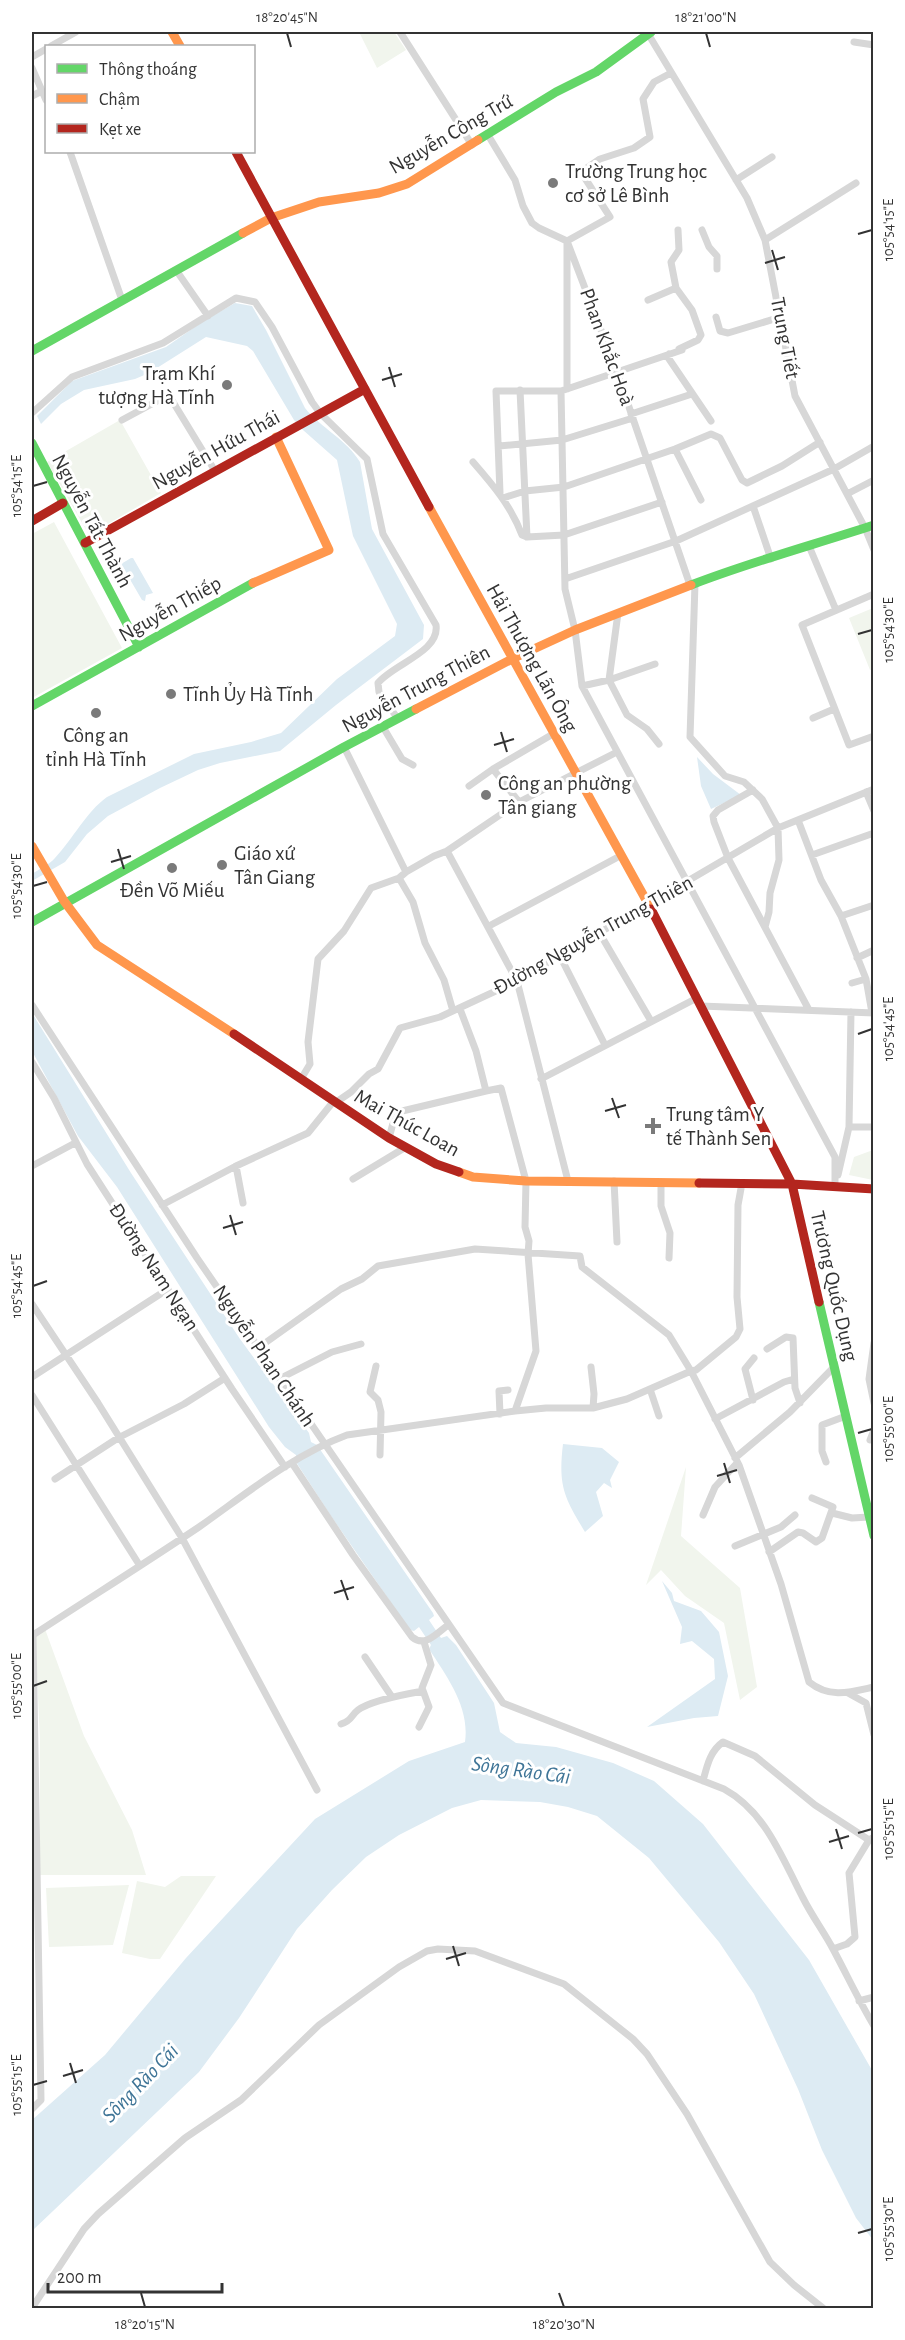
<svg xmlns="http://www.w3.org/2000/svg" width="905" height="2340" font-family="'Alegreya Sans',sans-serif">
<rect width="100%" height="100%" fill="#fff"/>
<path fill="#f1f5ed" d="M359 32H394L406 50 377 68Z
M120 420 161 493 89 535 47 462Z
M54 522 122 648 32 698V534Z
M873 608 874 669 870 670 849 618Z
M873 1150V1180L849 1175 854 1157Z
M686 1467 681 1536 740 1588 757 1687 740 1700 724 1623 685 1596 661 1570 646 1585Z
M45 1629 84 1736 132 1830 146 1875H40V1738L35 1635Z
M181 1876H216L160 1959H150L122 1953 137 1881 165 1887Z
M129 1885 113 1945 49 1947 46 1888Z"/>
<path fill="#ddebf3" d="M235 303 252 306 266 330 305 408C321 428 347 440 360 462L372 529 424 625 423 639 336 705 280 751 220 763 198 770 160 788 108 816 87 834 65 862 32 881V874C39 869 49 865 55 858 73 839 86 812 107 797L194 754 251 742 281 733 337 679 395 636 397 624 353 536 337 460 303 430 294 420 253 351 247 346 206 337 149 373 135 379 84 390 61 404 41 424 37 416 72 381 166 347 202 322Z
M131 558H133L153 593 146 595 145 601 142 600 121 564Z
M697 757 713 774 741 795 711 809 701 786Z
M32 1013 131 1173 240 1339 309 1433 311 1442 317 1445 433 1613 434 1616 429 1620 441 1638 447 1636 456 1645 494 1703 500 1732 516 1743 556 1747 613 1763 654 1781 703 1824 809 1960 873 2072V2240L856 2218 822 2150 798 2089 754 1994 719 1942 649 1858 597 1816 568 1807 540 1802 481 1800 452 1808 399 1835 366 1857 332 1890 297 1929 239 2018 199 2072 32 2231V2120L105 2055 186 1958 315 1819 409 1761 465 1742C470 1707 447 1677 429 1649L431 1645 419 1627 414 1631 410 1630 331 1516 296 1462V1455L285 1447 269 1427 117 1187 78 1136 32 1051Z
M563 1444 602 1448 619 1462 610 1480 612 1488 604 1483 596 1492 603 1516 585 1532C564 1497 558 1486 563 1444Z
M662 1581 672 1593 674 1601 701 1611 719 1632 728 1676 718 1716 694 1718 647 1727 715 1679 714 1659 692 1641 680 1644 682 1627Z"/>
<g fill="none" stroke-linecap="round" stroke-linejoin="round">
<path stroke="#d7d7d7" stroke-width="7" d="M400 32 472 145
M647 32 747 198 765 240 795 396 865 528 874 550
M854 42 874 45
M51 46 76 32
M32 57 46 49
M32 68 46 100
M32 96 42 91
M488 135 515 180 523 206 532 223 539 228 567 241 617 372 690 585
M70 152 122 300
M736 180 772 157
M678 230 679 250 671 262 676 288 692 310 701 335 698 340 679 349
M702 230 709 247 717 256V269
M765 240 856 183
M176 270 208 316
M648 300 676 288
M716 317 720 331 728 333 781 317
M669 354 667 356 711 421
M567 389V241L610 217 581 172 600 159 634 148 650 137 643 99 654 82 671 73
M520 390 527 537
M561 391 565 589 575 630 582 686 835 1157V1186
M32 413 72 377 163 343 236 298 255 302 272 327 312 402 320 413 367 459 383 534 436 625C440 652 393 664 378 683L379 692 398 719
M631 414 692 394
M122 420 161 399 170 397 215 471
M499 446 562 440 633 418
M675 449 701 500
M473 462C493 485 511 506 522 535L527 537 564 535 662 502
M500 493 496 391H561L682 350
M847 494 874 480
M503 498 525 491 564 487 675 449 711 434 720 438 742 480 747 483 782 466 820 442
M753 506 771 559
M809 546 836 610
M565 579 676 541 834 469 874 446
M695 584 690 737 725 776 744 782 762 799 778 828 779 860 770 893 769 912 765 927
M874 594 802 625 849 745 874 736
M618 613 609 680 627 715 647 729 659 744
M582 686 609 680 655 664
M813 718 834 709
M383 727 402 759 413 765
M344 747 406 872 399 878 413 902 425 943 444 980 453 1011
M493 769 519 802
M469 786 493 769 553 734
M753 790 718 810 713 816 714 822 728 858 809 1010
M866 792 874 811
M798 820 821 880 841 916 866 979
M447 851 517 981 568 1181
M812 855 874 833
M406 872 434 856 447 851 519 802 617 752
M841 916 874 905
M489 926 620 856
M599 932 651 1021
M560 956 605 1045
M857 958 874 950
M852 983 866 979 872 1013
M32 1005 197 1258 503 1703 724 1789C766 1812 782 1858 803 1898 812 1916 824 1932 833 1949 847 1975 859 2001 874 2026
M701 1006 874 1013
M460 1009 476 1051 486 1091 501 1088 526 1181 525 1227 529 1241 528 1254 536 1351 515 1411
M851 1012 849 1127H874
M32 1062 54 1098 87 1164 232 1389 285 1467
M301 1079 310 1064 308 1042 318 959 344 931 371 888 399 878
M541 1079 697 998
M335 1103 351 1092 369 1074 378 1069 400 1028 440 1017 517 981 778 828 874 789
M389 1138 395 1116 398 1112 486 1091
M32 1166 75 1143
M236 1166 243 1203
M838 1175 849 1127
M353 1179 406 1147
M614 1181 617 1242
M661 1182V1206L670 1233 669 1258
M162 1205 236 1166 308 1133 333 1102
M32 1304 98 1403 182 1538 317 1790
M874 1343 869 1379 874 1403
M258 1348 341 1289 362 1279 378 1266 475 1249 580 1256 582 1267 669 1335 691 1371 696 1370 736 1337 740 1329 737 1297 738 1205 742 1183
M767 1349 786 1337 793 1338 795 1388 800 1403
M376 1366 370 1392 378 1400 381 1412 380 1455
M591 1367 594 1394 593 1408
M32 1377 168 1289
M279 1379 332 1352 361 1344
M650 1389 659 1416
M32 1395 140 1566
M753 1400 745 1369 754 1358
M500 1414 499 1391 508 1390
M715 1419 784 1382 794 1379
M870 1440 874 1430
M735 1458 790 1412 834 1367
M826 1462 822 1451V1425L846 1416
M292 1463 353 1555 412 1637C425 1648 437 1633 448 1625
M55 1479 118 1438 184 1404 225 1378
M832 1513 852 1518 869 1517
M703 1515 715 1487 737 1463
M735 1546 781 1527 795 1515
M769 1552 798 1532 803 1533 816 1542 822 1538 833 1507 812 1498
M365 1657 392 1697
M848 1693 866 1703 874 1735
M341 1724C353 1720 350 1716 358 1710 371 1700 406 1694 423 1691
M419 1727 429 1707 422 1688 431 1665 424 1642
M703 1781C707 1766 710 1751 723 1742L755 1756 815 1805 869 1840
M833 1949 847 1944 855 1937 849 1873 869 1840 874 1837
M859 2001 874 1997
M32 2109 41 2100 33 1635C88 1599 144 1564 199 1527 246 1494 293 1455 347 1435L515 1411 546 1408H593L627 1399 691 1371 739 1465 781 1584 809 1682C830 1699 851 1692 874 1687
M32 2308 84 2229 98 2214 185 2138 241 2100 319 2025 399 1967 427 1951 438 1949 475 1951 564 1984 633 2039 647 2054 687 2114 770 2262 794 2285 823 2308"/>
<path stroke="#63d668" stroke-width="9" d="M478 140 556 92 596 72 651 32
M32 351 243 233
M32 443 139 647
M691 585C750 562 813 545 874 525
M32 706 253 583
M32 922 344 747 416 709
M819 1302 874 1536"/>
<path stroke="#ff974d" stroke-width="9" d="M172 32 180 46
M243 233 271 218 319 202 379 193 407 184 478 140
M429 507 651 909
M253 583 329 550 276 437
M416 709 512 659 575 630 691 585
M32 846 64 901 97 945 234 1034
M459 1172 473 1177 526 1181 699 1183"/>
<path stroke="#b3261e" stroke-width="9" d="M236 152 429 507
M32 521 63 503
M85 543 365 389
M651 909 792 1184 819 1302
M234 1034 389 1138 436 1164 459 1172
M699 1183 792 1184 874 1189"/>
</g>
<path fill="none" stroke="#333" stroke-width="2" d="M287 33 291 47M706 33 710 47M858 234 872 230M772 250 778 270M765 263 785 257M389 367 395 387M382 380 402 374M33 486 47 482M858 634 872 630M501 732 507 752M494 745 514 739M118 849 124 869M111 862 131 856M33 886 47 882M858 1034 872 1029M612 1098 619 1118M605 1111 626 1105M230 1215 236 1235M223 1228 243 1222M33 1286 47 1281M858 1433 872 1429M724 1463 730 1483M717 1476 737 1470M341 1580 348 1600M334 1593 354 1587M33 1686 47 1681M836 1829 842 1849M858 1833 872 1829M829 1842 849 1836M453 1946 459 1966M446 1959 466 1953M70 2063 76 2083M63 2076 83 2070M33 2085 47 2081M858 2233 872 2229M141 2293 145 2307M559 2293 564 2307"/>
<g fill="#7a7a7a" stroke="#fff" stroke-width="2">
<circle cx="553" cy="183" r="6"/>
<circle cx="227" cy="385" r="6"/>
<circle cx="171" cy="694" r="6"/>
<circle cx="96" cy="713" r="6"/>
<circle cx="486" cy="795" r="6"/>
<circle cx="222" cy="865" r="6"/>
<circle cx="172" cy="868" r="6"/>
<path d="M650 1117h6v6h6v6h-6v6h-6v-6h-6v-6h6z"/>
</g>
<g text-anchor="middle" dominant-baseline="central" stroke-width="6" stroke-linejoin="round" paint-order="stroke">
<g font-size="21" fill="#333" stroke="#fff">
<text transform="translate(451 134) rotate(-30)">Nguyễn Công Trứ</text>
<text transform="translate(785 338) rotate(79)">Trung Tiết</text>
<text transform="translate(607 347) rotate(70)">Phan Khắc Hoà</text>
<text transform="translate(216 450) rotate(-29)">Nguyễn Hứu Thái</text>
<text transform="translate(92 521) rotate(62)">Nguyễn Tất Thành</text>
<text transform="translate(170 609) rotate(-29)">Nguyễn Thiếp</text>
<text transform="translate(532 658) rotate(61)">Hải Thượng Lãn Ông</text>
<text transform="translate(416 689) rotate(-28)">Nguyễn Trung Thiên</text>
<text transform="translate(593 935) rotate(-29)">Đường Nguyễn Trung Thiên</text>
<text transform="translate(407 1123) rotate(29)">Mai Thúc Loan</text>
<text transform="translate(154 1267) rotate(57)">Đường Nam Ngạn</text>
<text transform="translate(834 1286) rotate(77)">Trương Quốc Dụng</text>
<text transform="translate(264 1356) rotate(56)">Nguyễn Phan Chánh</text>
</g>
<g font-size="21" fill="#333" stroke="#fff" text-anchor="start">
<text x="565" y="171">Trường Trung học<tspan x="565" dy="24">cơ sở Lê Bình</tspan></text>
<text x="215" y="373" text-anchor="end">Trạm Khí<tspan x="215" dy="24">tượng Hà Tĩnh</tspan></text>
<text x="183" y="694">Tĩnh Ủy Hà Tĩnh</text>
<text x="96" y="735" text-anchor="middle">Công an<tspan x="96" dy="24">tỉnh Hà Tĩnh</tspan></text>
<text x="498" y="783">Công an phường<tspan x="498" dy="24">Tân giang</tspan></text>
<text x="234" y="853">Giáo xứ<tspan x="234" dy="24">Tân Giang</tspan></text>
<text x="172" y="890" text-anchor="middle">Đền Võ Miếu</text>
<text x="666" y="1114">Trung tâm Y<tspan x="666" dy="24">tế Thành Sen</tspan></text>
</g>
<g font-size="22" font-style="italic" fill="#3f7597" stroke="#fff">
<text transform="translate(521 1770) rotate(8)">Sông Rào Cái</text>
<text transform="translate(140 2083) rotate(-46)">Sông Rào Cái</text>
</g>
</g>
<rect width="905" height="2340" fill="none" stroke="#ffffff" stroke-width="66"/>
<rect x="45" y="45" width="210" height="108" fill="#ffffff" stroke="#adadad" stroke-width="1.5"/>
<rect x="57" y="64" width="30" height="9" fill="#63d668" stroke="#adadad" stroke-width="1.5"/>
<text x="99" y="75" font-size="18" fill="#333333">Thông thoáng</text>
<rect x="57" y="94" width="30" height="9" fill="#ff974d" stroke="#adadad" stroke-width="1.5"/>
<text x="99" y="105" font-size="18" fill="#333333">Chậm</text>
<rect x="57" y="124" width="30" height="9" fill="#b3261e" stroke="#adadad" stroke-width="1.5"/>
<text x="99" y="135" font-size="18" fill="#333333">Kẹt xe</text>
<path d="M48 2283v9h174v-9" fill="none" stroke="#333333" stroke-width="3"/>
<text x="57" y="2283" font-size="18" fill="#333333" stroke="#ffffff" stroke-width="4.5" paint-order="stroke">200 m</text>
<rect x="33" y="33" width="839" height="2274" fill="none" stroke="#333" stroke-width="2"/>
<g font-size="15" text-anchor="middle" fill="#333">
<text x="287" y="22">18°20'45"N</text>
<text x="706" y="22">18°21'00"N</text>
<text transform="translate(888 230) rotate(-90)" y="5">105°54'15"E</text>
<text transform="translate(16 486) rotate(-90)" y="5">105°54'15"E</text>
<text transform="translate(888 630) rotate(-90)" y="5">105°54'30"E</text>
<text transform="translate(16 886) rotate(-90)" y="5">105°54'30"E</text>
<text transform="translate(888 1029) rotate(-90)" y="5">105°54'45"E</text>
<text transform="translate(16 1286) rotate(-90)" y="5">105°54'45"E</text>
<text transform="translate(888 1429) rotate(-90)" y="5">105°55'00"E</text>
<text transform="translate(16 1686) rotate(-90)" y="5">105°55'00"E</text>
<text transform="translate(888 1829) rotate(-90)" y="5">105°55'15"E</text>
<text transform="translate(16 2085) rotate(-90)" y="5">105°55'15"E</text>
<text transform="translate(888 2229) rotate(-90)" y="5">105°55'30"E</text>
<text x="145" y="2329">18°20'15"N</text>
<text x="564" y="2329">18°20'30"N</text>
</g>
</svg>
